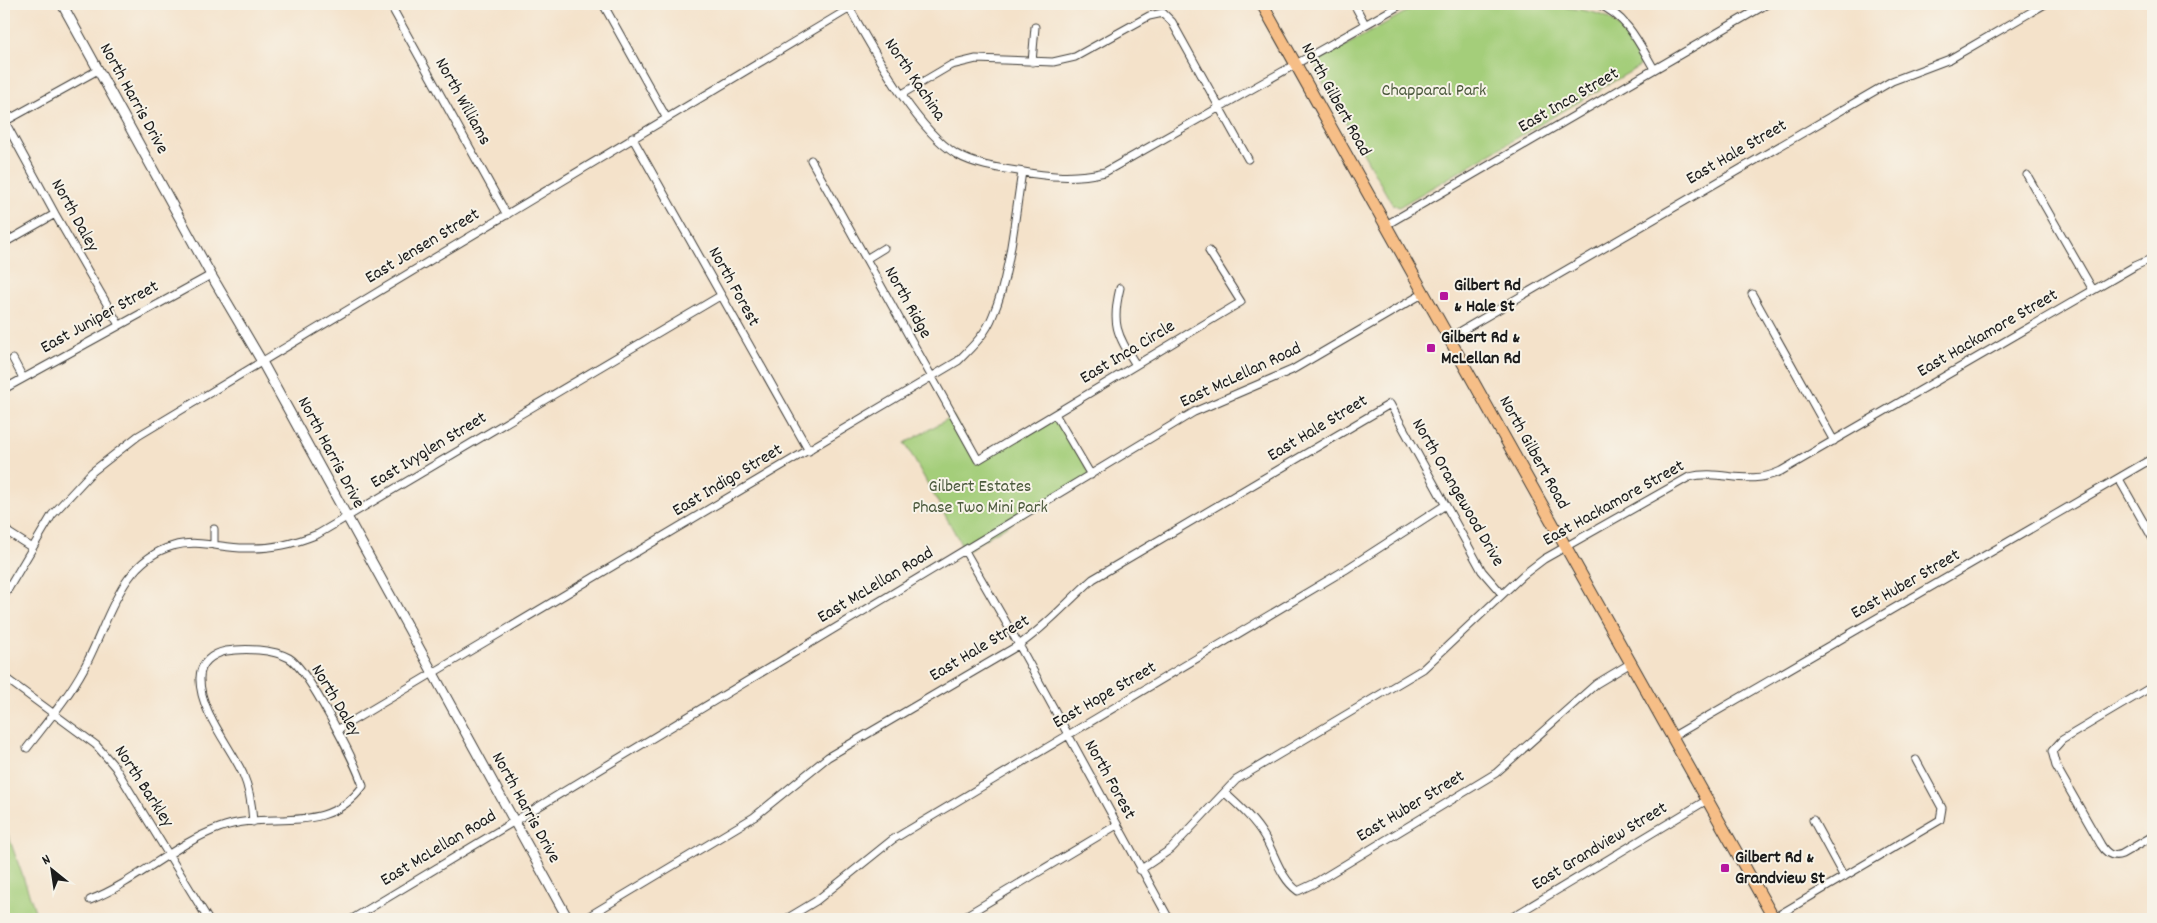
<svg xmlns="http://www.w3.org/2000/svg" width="2157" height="923" font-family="Dekko,sans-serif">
<rect width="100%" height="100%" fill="#f7f3e8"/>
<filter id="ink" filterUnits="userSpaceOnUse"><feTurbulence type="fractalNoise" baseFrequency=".02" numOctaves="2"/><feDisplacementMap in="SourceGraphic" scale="10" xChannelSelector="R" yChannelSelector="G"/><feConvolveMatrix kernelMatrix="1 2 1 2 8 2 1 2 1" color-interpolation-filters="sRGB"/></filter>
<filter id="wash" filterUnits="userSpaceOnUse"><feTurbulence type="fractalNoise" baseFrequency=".0096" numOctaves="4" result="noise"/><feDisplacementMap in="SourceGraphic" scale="20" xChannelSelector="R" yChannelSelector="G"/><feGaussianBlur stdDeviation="1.12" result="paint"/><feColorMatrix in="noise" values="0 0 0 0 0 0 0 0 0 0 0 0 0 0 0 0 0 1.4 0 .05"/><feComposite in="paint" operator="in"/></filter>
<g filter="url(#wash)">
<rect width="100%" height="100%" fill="#f4e2ca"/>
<path fill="#a4ce7a" stroke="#60754b" d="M1420 4C1465 4 1573 0 1609 18 1623 28 1631 46 1640 61V66L1399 207 1392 204 1316 70 1318 61Z
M1055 414 1091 475 965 551 905 443 953 416 978 460Z
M4 825 7 832 38 919H4Z"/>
</g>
<g filter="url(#ink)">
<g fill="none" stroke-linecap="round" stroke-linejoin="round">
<g stroke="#3c3a36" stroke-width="9">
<path id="minor" d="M390 4 507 215
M603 4 666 117
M847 4C872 47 914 128 956 154 975 165 997 168 1018 171 1049 177 1075 179 1105 172L1402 4
M1354 4 1365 24
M1598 4C1627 16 1639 43 1654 69
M1032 62 1035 27
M902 94 951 65 976 59 1053 62 1075 57 1149 16 1163 13 1172 22 1248 159
M4 122 98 70
M5 122 55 214 119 325
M632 137 809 451
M811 160 978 460 1241 302 1209 251
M2027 175 2093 290
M1386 225 1767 4
M4 243 55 214
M866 259 884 248
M1120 288C1111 325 1117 334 1136 365
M1752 294 1834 441
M1449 338 1892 81 1950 59 2045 4
M13 359 23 378
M4 389 211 275
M1055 414 1091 475
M2119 479 2153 539
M4 527 9 533 31 547
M214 529V545
M965 551 1019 645 1169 919
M4 596 52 515 92 472 138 436 857 4
M4 677 96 745 115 767 208 919
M2153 686 2062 740 2052 751 2056 766 2101 845C2106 853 2112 858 2122 854L2153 836
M337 730 958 361C972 347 986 334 993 315 1010 277 1015 214 1022 172
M1672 737 2153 458
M27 748C47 722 69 696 84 668 108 625 119 561 173 546 197 539 221 548 245 548 273 549 293 544 318 534L720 296
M1225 793C1239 806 1254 819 1264 836 1275 854 1280 878 1298 891L1313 884 1496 773 1596 684 1631 663
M1813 820 1844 877
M1140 870 1171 849 1236 780 1423 669 1523 575 1544 559 1689 477C1722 469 1747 487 1781 471L2135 266 2153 258
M90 900C136 882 173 845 219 828 269 809 325 838 363 786 356 763 308 669 289 658 273 649 245 648 226 651 212 654 200 663 200 678 199 710 230 746 243 774 250 790 252 806 253 822
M352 919 1194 412 1292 370 1424 293
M584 919 754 817 828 757 1019 645C1047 626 1068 601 1093 579L1390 404 1482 571 1502 594
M786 919 816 901 892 840 1345 570 1444 506
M960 919 1117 825
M1509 919 1707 800
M1772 919 1940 820 1942 808 1916 760"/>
</g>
<g stroke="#3c3a36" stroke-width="11">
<path id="tertiary" d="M62 4 211 275 261 360 568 919"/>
</g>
<g stroke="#3c3a36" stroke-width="13">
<path id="primary" d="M1262 4 1774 919"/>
</g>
<use href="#minor" stroke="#fff" stroke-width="7"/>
<use href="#tertiary" stroke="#fff" stroke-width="9"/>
<use href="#primary" stroke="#f6be87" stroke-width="11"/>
</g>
</g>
<g fill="#b5179e" stroke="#f7f3e8" stroke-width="2">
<rect x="1439" y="291" width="10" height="10" rx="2.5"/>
<rect x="1426" y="343" width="10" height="10" rx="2.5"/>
<rect x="1720" y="863" width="10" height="10" rx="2.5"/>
</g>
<g text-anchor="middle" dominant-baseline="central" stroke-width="4" stroke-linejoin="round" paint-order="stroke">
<g font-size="18" fill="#1c1c1c" stroke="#f7f3e8">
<text transform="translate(914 80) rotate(56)">North Kachina</text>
<text transform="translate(133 99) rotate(61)">North Harris Drive</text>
<text transform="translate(1335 100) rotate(61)">North Gilbert Road</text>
<text transform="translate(1569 101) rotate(-30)">East Inca Street</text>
<text transform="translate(462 102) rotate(61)">North Williams</text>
<text transform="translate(1737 153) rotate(-30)">East Hale Street</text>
<text transform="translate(74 216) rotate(61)">North Daley</text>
<text transform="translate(423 247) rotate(-31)">East Jensen Street</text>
<text transform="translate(733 287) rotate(61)">North Forest</text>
<text transform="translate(907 303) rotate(61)">North Ridge</text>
<text transform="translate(100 318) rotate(-29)">East Juniper Street</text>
<text transform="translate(1988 334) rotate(-30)">East Hackamore Street</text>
<text transform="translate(1128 353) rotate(-31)">East Inca Circle</text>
<text transform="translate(1241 376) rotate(-25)">East McLellan Road</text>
<text transform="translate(1318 429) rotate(-31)">East Hale Street</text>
<text transform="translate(429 451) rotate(-31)">East Ivyglen Street</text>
<text transform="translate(330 453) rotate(62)">North Harris Drive</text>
<text transform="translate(1533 453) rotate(61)">North Gilbert Road</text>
<text transform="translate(728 481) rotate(-31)">East Indigo Street</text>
<text transform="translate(1457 493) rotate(60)">North Orangewood Drive</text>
<text transform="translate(1614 504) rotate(-29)">East Hackamore Street</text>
<text transform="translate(1906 585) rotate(-30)">East Huber Street</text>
<text transform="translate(876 586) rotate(-31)">East McLellan Road</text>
<text transform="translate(980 649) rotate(-31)">East Hale Street</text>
<text transform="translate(1105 696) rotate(-30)">East Hope Street</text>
<text transform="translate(335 701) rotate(59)">North Daley</text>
<text transform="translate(1109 780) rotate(61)">North Forest</text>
<text transform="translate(143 787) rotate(57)">North Barkley</text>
<text transform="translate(1411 807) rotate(-31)">East Huber Street</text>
<text transform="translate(525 808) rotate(61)">North Harris Drive</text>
<text transform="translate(1600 847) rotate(-31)">East Grandview Street</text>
<text transform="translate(439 849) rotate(-31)">East McLellan Road</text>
</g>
<g font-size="18" fill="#4c5a3d" stroke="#f7f3e8">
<text x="1434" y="91">Chapparal Park</text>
<text x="980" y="487">Gilbert Estates<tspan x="980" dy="21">Phase Two Mini Park</tspan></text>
</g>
<g font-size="18" font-weight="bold" fill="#1c1c1c" stroke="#f7f3e8" text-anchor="start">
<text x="1454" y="286">Gilbert Rd<tspan x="1454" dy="21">&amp; Hale St</tspan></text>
<text x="1441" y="338">Gilbert Rd &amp;<tspan x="1441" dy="21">McLellan Rd</tspan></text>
<text x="1735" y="858">Gilbert Rd &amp;<tspan x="1735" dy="21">Grandview St</tspan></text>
</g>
</g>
<rect width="2157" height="923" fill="none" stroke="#f7f3e8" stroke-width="20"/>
<g transform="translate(52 870) rotate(330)" stroke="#f7f3e8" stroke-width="4" paint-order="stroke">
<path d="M0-4L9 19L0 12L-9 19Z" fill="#1c1c1c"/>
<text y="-8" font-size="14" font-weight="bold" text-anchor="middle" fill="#1c1c1c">N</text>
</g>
</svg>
